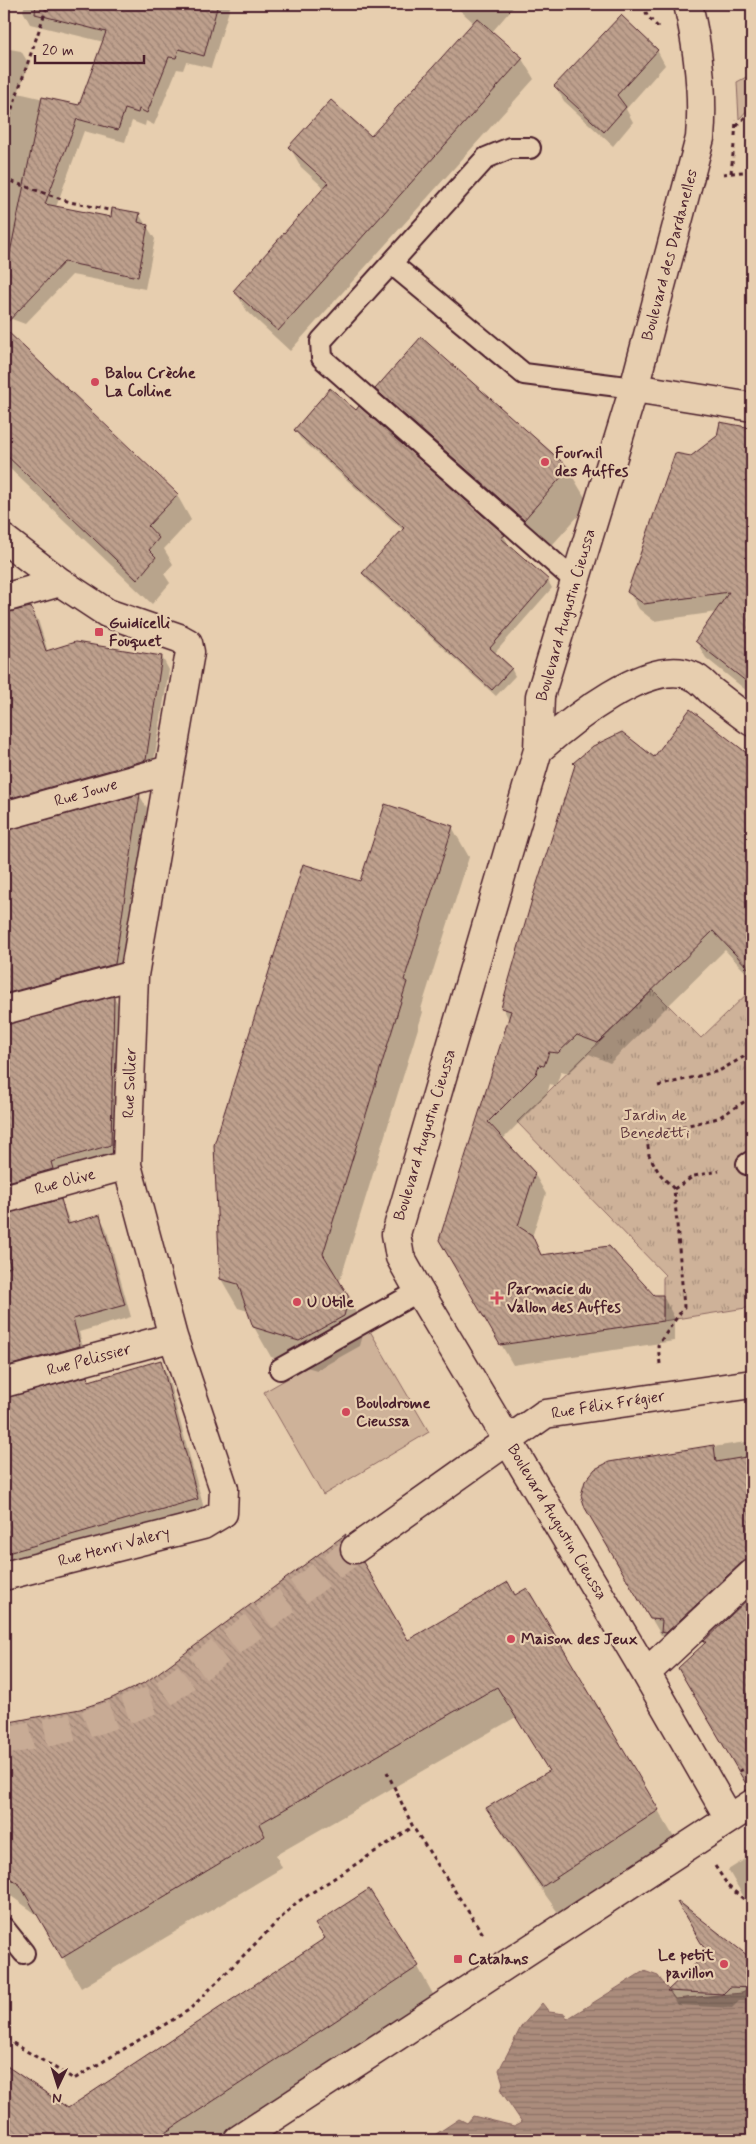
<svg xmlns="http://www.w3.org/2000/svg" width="756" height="2144" font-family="Mynerve,sans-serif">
<defs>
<pattern id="park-tufts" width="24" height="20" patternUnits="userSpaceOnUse" patternTransform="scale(1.25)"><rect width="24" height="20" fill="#ceb299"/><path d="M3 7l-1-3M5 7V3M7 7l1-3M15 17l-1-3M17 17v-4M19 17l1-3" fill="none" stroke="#a9907d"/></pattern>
<pattern id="water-rules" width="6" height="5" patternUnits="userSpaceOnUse" patternTransform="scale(1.25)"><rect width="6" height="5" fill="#ab8c7c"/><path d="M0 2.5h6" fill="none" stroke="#8d7266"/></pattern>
<pattern id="building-back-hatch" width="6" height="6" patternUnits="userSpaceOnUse" patternTransform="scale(1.25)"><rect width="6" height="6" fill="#bea08d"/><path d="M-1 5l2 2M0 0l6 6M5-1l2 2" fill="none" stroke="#9c8273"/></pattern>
</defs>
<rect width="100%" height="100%" fill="#e7ceaf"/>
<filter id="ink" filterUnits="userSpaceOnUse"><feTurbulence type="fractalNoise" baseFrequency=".02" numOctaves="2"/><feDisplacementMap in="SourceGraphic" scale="10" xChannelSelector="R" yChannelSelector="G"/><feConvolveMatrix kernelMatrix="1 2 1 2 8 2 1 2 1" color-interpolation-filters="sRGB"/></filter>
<g filter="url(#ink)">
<path fill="url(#park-tufts)" stroke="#8c6862" d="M752 989V1307L663 1321V1278L665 1275 517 1122 653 990 701 1038Z"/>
<path fill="#ceb299" stroke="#8c6862" d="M752 74V105L739 119 737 82Z
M370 1331 429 1432 323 1495 264 1392Z"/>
<path fill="url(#water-rules)" stroke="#84605c" d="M644 1971 658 1976 675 1999 742 1993 752 1988V2140H427L459 2119 467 2123 473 2116 514 2126 522 2122 501 2091 503 2083 499 2070 521 2027 542 2003 549 2012 565 2014 567 2019Z"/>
<path fill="#0003" d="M25 4H231L211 68 186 62 183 70 177 69 154 125 146 121 145 126 132 121 125 142 84 131 56 207 112 219 139 214 155 239 145 289 72 275 25 324 4 316V48L21 51 29 64 18 93 79 107 104 42 30 24 23 11Z
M453 4H516L492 32 522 59 534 79 290 351 247 311 235 291 325 189 301 167 290 147 371 138 474 23Z
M657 50 665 65 626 109 633 122 613 146 564 101 556 87Z
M4 330 177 495 191 520 164 549 173 564 164 574 170 583 152 604 4 463Z
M376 389 568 469 589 504 544 554 397 424Z
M721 423 752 429V695L706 658 696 641 717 612 654 621 639 609 629 592 691 457 719 436Z
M296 430 504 536 508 543 506 544 548 581 552 588 494 654 511 668 515 676 496 696 367 580 363 573 403 530 300 438Z
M4 577 15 593 4 598Z
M30 608 38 620 48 652 162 657 169 670 152 773 4 815V614Z
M690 711 752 759V979L725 950 610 1063 589 1054 569 1073 561 1071 556 1086 550 1084 547 1094 503 1139 534 1173 546 1194 532 1237 542 1256 653 1296H663L674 1317V1341L513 1365 441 1240 509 1020 503 1008 654 759Z
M140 796 147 808 122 976 4 1009V832Z
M452 827 469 857 421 1009 423 1012 339 1284 365 1328 360 1346 317 1370 271 1357 254 1327 248 1311 238 1308 221 1279 361 883Z
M114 998 121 1010 118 1158 4 1198V1026Z
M61 1201 71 1224 99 1216 106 1228 131 1317 79 1332 86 1359 4 1382V1215Z
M160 1362 167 1374 205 1512 4 1568V1399L88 1378 90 1382Z
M752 1441V1578L672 1648 665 1635H661L586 1507 609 1463Z
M346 1536 407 1642 515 1596 658 1810 676 1841 561 1917 506 1839 488 1808 549 1772 516 1717 276 1855 282 1868 81 1988 39 1916 4 1891V1724L80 1710 111 1700 147 1683Z
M752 1597V1779L747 1782 704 1642Z
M752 1855V1911L728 1870Z
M678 1902 752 1961V2001H739L732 2008 677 2005 669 1991 708 1953Z
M316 1924 418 1967 434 1996 214 2140H4V2066L68 2110 325 1939Z"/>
<path fill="url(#building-back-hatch)" stroke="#4a1f2b" d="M36 4H218L204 56 179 49 176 58 169 57 147 113 139 109 138 113 125 109 118 130 77 119 45 204 111 217 112 208 140 213 138 222 148 225 138 277 64 262 4 326V282L42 97 79 105 106 32 35 14Z
M621 15 658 50 617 95 626 107 604 132 554 86Z
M477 18 523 58 278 331 233 291 328 183 288 147 331 100 371 136Z
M4 328 178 494 148 526 159 538 149 550 156 557 137 580 4 453Z
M421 337 569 468 524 520 375 389Z
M330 388 356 410 359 406 505 535 501 538 549 580 490 648 512 668 492 690 362 573 404 528 294 430Z
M720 422 752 428V686L695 641 729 592 644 604 627 592 675 453 691 456 717 436Z
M31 607 46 651 75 642 162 656 146 760 4 800V613Z
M690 709 752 757V972L713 931 598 1043 577 1035 558 1053 549 1052 544 1066 539 1065 536 1074 488 1122 535 1173 518 1226 532 1235 541 1255 609 1246 654 1295H663V1321L500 1345 439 1240 511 1011 501 1008 533 896 575 765 573 763 593 746 622 732 654 757Z
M140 794 115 964 4 994V831Z
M385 804 453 826 404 980 407 982 323 1254 349 1297 344 1316 299 1341 253 1327 238 1284 220 1279 214 1145 303 864 360 881Z
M114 996 111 1145 51 1162 53 1169 4 1183V1025Z
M61 1199 68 1224 100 1215 125 1305 73 1319 80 1346 4 1367V1269L11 1267 4 1246V1214Z
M161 1360 198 1499 4 1554V1398L88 1376 89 1381Z
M714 1445 716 1462 752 1456V1559L741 1563 666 1633 661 1632 662 1620 650 1619 585 1508 581 1495 585 1481 595 1469 609 1462Z
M346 1534 339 1550 342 1558 349 1563 363 1562 408 1640 508 1582 515 1595 527 1588 659 1810 542 1887 486 1808 549 1771 497 1687 259 1824 265 1836 62 1958 20 1885 4 1874V1723L80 1709 110 1699 146 1682Z
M752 1595V1789H749L678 1668 706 1642H703Z
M369 1889 419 1966 154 2140H4V2064L68 2108 325 1938 315 1924Z
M678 1901 752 1959V1988L730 1987 723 1994 667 1991 707 1953 677 1902Z"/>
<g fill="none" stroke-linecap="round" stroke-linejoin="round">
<path stroke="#c8ab95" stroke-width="28" stroke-dasharray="28 14" stroke-linecap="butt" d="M4 1741 84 1725 158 1698 355 1549"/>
<g stroke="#4a1f2b" stroke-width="24">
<path id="service" d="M530 148H510L486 158 321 341 322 358 575 581
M392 264 524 374 634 388
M747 1164 752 1161
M280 1369 419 1291
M4 1928 24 1953"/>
</g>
<g stroke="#4a1f2b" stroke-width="31">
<path id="minor" d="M688 4C698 48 704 92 700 138L634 388 540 696 538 750 396 1234 400 1257 419 1291 646 1673 729 1818
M634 388 752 407
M4 539 60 582 107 613 179 638 188 643 190 652 134 975 127 1165 173 1337 224 1489 223 1513 203 1525 4 1576
M4 598 60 582
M538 750C568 723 650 656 692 676 699 678 705 685 710 690 724 701 738 712 752 722
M4 816 169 770
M4 1010 134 975
M4 1199 127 1165
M4 1383 173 1337
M355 1549 545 1414 752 1384
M646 1673 752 1574"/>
</g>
<g stroke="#4a1f2b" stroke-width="31">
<path id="secondary" d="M238 2140 752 1804"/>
</g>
<path stroke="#4a1f2b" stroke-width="3" stroke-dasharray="4 4" stroke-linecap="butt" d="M644 4 647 16 659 28
M737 126 752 109
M4 132 48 4
M735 136 736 120
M731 173 734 145
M723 174 752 171
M4 179 70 202 109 210
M658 1086 719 1071 752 1052
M674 1189 694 1176 719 1171
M660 1364 658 1345 684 1307 674 1189 659 1173 649 1155 647 1138 664 1131 718 1118 752 1097
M739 1771 752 1766
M387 1772 413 1827 483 1934
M715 1866 729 1887 746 1901
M6 2039 74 2079 189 2010 296 1903 413 1827"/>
<use href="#service" stroke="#e7ceaf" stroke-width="20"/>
<use href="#minor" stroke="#e7ceaf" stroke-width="28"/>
<use href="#secondary" stroke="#e7ceaf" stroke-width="28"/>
</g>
</g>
<g fill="#d1495b" stroke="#e7ceaf" stroke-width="2">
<circle cx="95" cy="382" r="5"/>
<circle cx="545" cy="462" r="5"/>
<rect x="94" y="627" width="10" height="10" rx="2.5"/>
<path d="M494.5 1290.5h5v5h5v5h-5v5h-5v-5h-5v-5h5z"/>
<circle cx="297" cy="1302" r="5"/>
<circle cx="346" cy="1412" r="5"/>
<circle cx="511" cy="1639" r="5"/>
<rect x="453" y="1954" width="10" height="10" rx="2.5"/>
<circle cx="724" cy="1964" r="5"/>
</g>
<g text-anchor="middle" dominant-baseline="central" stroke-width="4.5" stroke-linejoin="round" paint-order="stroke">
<g font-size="16" fill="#4a1f2b" stroke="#e7ceaf">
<text transform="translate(670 255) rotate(-75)">Boulevard des Dardanelles</text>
<text transform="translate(566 615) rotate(-74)">Boulevard Augustin Cieussa</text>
<text transform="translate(86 793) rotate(-16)">Rue Jouve</text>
<text transform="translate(130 1083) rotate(-88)">Rue Sollier</text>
<text transform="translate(425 1135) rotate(-73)">Boulevard Augustin Cieussa</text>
<text transform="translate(65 1182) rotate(-15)">Rue Olive</text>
<text transform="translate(89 1360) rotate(-15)">Rue Pelissier</text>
<text transform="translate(608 1405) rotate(-9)">Rue Félix Frégier</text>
<text transform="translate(557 1522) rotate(59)">Boulevard Augustin Cieussa</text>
<text transform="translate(114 1547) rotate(-15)">Rue Henri Valery</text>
</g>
<g font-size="16" font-weight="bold" fill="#4a1f2b" stroke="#e7ceaf" text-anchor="start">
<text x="105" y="373">Balou Crèche<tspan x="105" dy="18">La Colline</tspan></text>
<text x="555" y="453">Fournil<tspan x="555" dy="18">des Auffes</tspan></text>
<text x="109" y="623">Guidicelli<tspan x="109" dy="18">Fouquet</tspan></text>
<text x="507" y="1289">Parmacie du<tspan x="507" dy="18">Vallon des Auffes</tspan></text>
<text x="307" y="1302">U Utile</text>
<text x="356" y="1403">Boulodrome<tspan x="356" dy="18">Cieussa</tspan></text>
<text x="521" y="1639">Maison des Jeux</text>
<text x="714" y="1955" text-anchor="end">Le petit<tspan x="714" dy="18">pavillon</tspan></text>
<text x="468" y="1959">Catalans</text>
</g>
<g font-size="16" fill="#5e353c" stroke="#e7ceaf">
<text x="655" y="1115">Jardin de<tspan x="655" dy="18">Benedetti</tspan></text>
</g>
</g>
<rect width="756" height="2144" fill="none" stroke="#e7ceaf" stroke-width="20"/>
<rect x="10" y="10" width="736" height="2124" fill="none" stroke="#4a1f2b" stroke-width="2" filter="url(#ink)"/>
<g transform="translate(58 2086) rotate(184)" stroke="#e7ceaf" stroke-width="4" paint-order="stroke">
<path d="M0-4L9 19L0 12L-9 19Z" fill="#4a1f2b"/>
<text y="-8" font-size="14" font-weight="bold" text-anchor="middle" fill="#4a1f2b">N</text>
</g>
<path d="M35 55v8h109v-8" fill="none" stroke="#4a1f2b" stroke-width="2.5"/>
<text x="42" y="55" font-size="15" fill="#4a1f2b" stroke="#e7ceaf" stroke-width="4" paint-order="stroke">20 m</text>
</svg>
